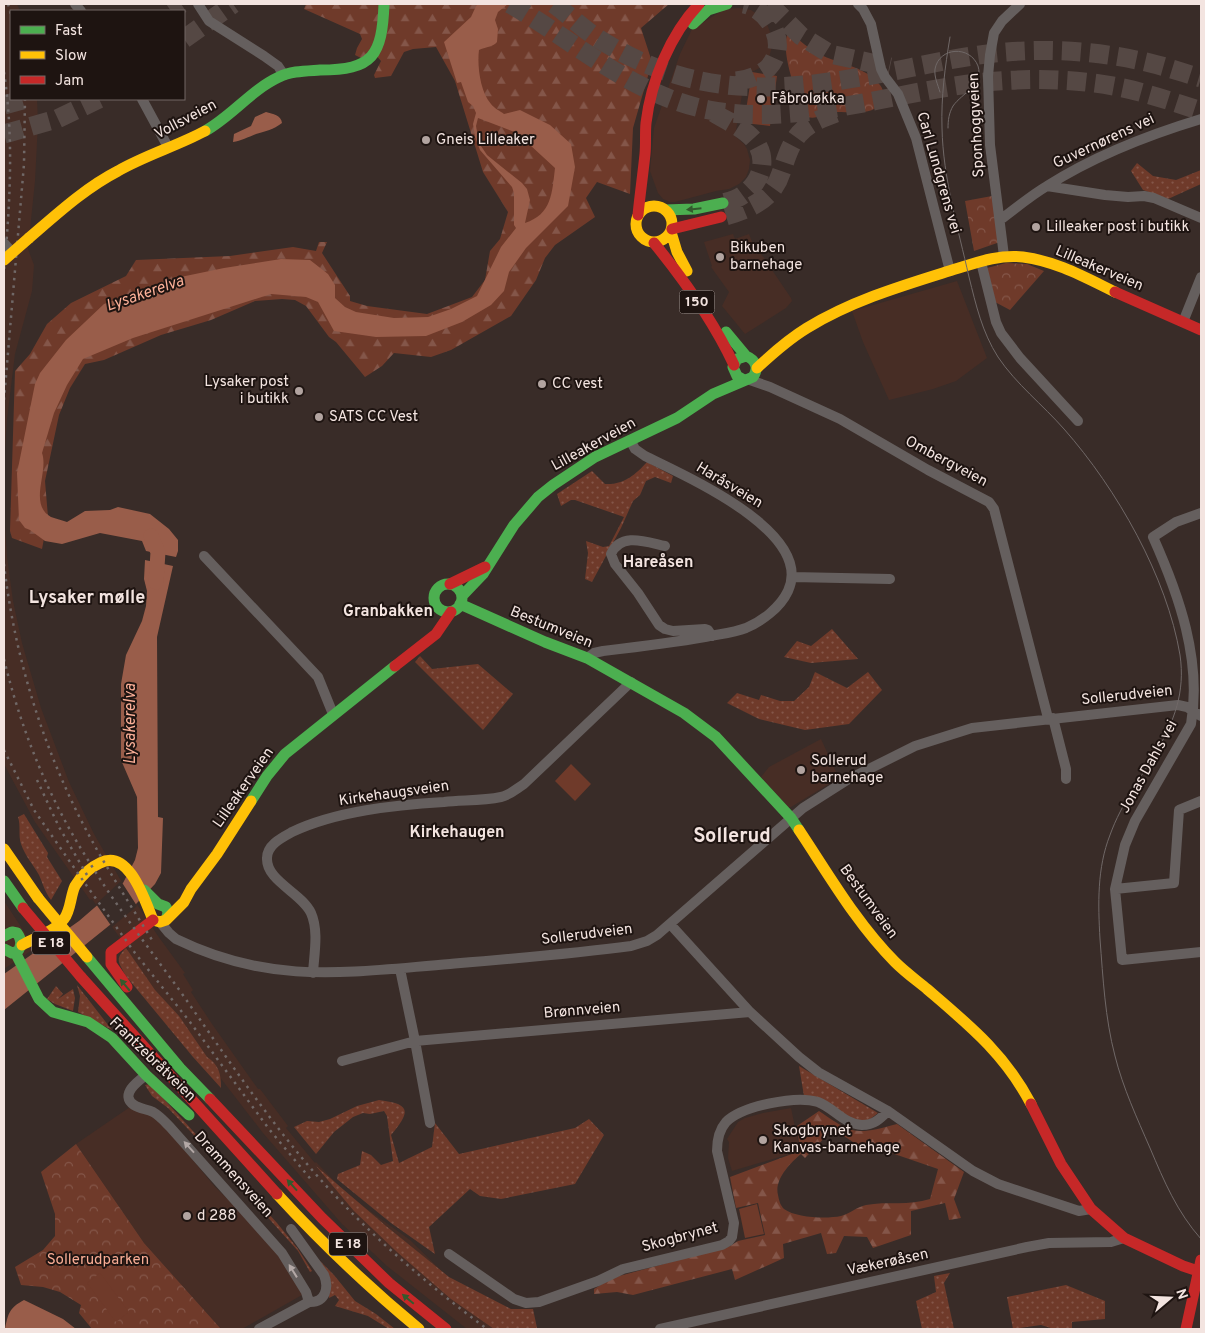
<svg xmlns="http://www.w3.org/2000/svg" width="1205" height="1333" font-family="Overpass,sans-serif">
<defs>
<pattern id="grass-dots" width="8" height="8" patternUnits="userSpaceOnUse" patternTransform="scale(1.25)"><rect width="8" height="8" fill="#6f3a2a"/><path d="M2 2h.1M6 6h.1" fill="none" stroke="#845649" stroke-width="1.8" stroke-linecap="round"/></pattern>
<pattern id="forest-firs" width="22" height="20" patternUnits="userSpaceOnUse" patternTransform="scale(1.25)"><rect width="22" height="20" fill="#6f3a2a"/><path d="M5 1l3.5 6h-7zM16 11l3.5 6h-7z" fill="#845649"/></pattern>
<pattern id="park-crowns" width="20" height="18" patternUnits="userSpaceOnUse" patternTransform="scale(1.25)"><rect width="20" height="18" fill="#6f3a2a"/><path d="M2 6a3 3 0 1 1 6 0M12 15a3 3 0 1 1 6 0" fill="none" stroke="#845649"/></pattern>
</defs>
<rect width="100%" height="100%" fill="#392c28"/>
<path fill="#472d25" d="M4 4H17L20 11H11V99H37L38 123 35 181 28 249 34 265 32 291 15 354 7 419 4 465Z
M739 8 751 10 760 16 767 24 771 35 772 46 769 58 763 66 754 71 746 73 744 83 735 136 744 144 747 149 750 160 749 169 746 177 739 184 729 189 716 191 675 202H670L663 199 658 193 650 171 654 128 680 54 692 29 725 9Z
M733 234 735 239 749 234 753 244 765 259 770 267 791 298 792 301 786 308 745 334 722 306 729 292 711 267 712 266 704 242Z
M957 281 987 358 956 381 933 389 889 400 863 342 852 311Z
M4 512 7 557 13 601 22 643 41 708 69 782 94 834 120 879 158 936 185 973 183 974 193 990 191 992 212 1024 258 1089H260L288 1126 286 1128 315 1163 316 1162 342 1189 367 1209 410 1240 456 1285 510 1329H467L387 1266 342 1224 263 1133 137 970 125 954 128 949 92 899 90 900 35 822 4 764Z
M821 739 837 774 832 777 834 781 791 807H788L761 777 769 767Z
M4 901 35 948 4 969Z
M130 1107 158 1118 215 1187 285 1254 309 1291 242 1329H221L144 1243 76 1144Z
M791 1108 800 1151 732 1171 728 1158 729 1142 727 1139 738 1122 745 1118 763 1113Z"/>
<path fill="url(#grass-dots)" d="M1137 163 1153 176 1176 180 1201 170V184L1168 199 1143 190 1131 171Z
M647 462 673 476 671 483 655 477 646 481 640 495 633 501 621 528 592 582 585 579 588 553 586 541 603 547 609 546 624 517 575 500H571L561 506 557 494 592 471 605 484C624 485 635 475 647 462Z
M832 629 858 659 811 663 784 657 797 641 811 646Z
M420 656 432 669 478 664 513 694 483 730 415 662Z
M815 672 847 688 868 672 882 690 849 724 805 730 759 719 727 703 737 693 759 700 761 695 780 701H794L809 687Z
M24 814 48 853 47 857 62 881 51 900C45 892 43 884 39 875 33 864 25 856 21 844 18 835 21 826 18 817Z
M126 948 155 990 179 1016 207 1057C219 1065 221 1074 221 1088L193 1057 126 976C119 963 114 959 126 948Z
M77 985 112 1030 78 1012 80 996Z
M56 986 63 994 58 999 73 989 75 998 73 1011 55 1004 47 999Z
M799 1066 878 1113 869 1120 859 1122 804 1096Z
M150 1084 277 1223 298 1249 312 1271 310 1272 298 1251 190 1131 168 1108 152 1096 145 1085Z
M379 1100C411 1104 411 1111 391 1135L399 1163 432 1147 435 1123 459 1154 575 1128 589 1119 604 1135 575 1184 501 1199 480 1196 470 1189 429 1227 435 1254 391 1223 337 1179 338 1174 360 1165 362 1151 371 1155 381 1165 393 1161 387 1116 384 1111 370 1114 363 1113 353 1117 334 1132 316 1154 294 1127 307 1121 319 1122 330 1119 357 1106Z
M316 1166 386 1226 449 1277 511 1309H533L537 1328 539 1329H494L451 1299 397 1252 354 1211Z
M307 1248 334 1275 355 1301 376 1314 395 1329H389L368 1316 335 1306 339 1300 335 1295 329 1298 328 1275Z
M950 1273 944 1283 954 1329H922L916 1301 936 1292 934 1276Z
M1066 1285 1105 1301V1319L1072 1322V1329H1054L1041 1325 1013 1329 1007 1297Z"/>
<path fill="url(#forest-firs)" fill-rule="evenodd" d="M306 4H669L641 28 652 62 633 128 630 194 597 182 586 198 595 217 555 245 545 258 536 280 511 316 451 350 431 357 394 353 382 366 365 377 336 342 329 337 306 306 295 300 282 299 255 301 211 320 161 335 104 360 85 364 70 388 59 415 45 481 48 517 42 549 12 538 10 531 15 371 30 354 47 324 71 303 126 276 136 260 230 256 293 247 316 251 319 242H327L322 253 350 296V301L367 306 427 314 472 297 485 280 490 251 500 239 508 212 483 172 455 81 436 47 413 49 404 52 391 76 375 78 374 75 381 61 373 52 361 58 355 55 357 48 362 39 360 34 304 9Z
M819 1111C854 1135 856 1135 897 1124L964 1172 954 1199 961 1218 949 1220 945 1203 911 1211V1235L873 1248 867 1237 844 1236 836 1253 827 1254 821 1233 783 1244 784 1258 735 1280 732 1269 633 1295 617 1292 594 1294V1289L612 1278 730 1246 738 1241 765 1235 758 1203 736 1208 730 1177 800 1151 797 1126ZM833 1129 853 1142 863 1154 877 1148 938 1169 930 1199C909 1206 887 1201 866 1205 857 1207 849 1214 841 1216 827 1219 796 1218 784 1209 780 1205 779 1200 778 1195 774 1180 790 1163 801 1154L805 1158Z"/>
<path fill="url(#park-crowns)" d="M788 33H791C800 41 808 48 819 54 839 64 865 66 880 85 883 89 885 95 883 100 874 118 849 111 833 112 824 113 816 120 808 117 798 103 779 49 788 33Z
M992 196 1000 242 974 251 965 201Z
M1006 263 1027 264 1044 271 1010 310 995 302 987 268Z
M76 1144 144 1243 221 1329H92L79 1313 81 1305 60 1292 43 1287 21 1285 15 1267 43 1250 55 1236V1214L41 1172Z"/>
<path fill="#6f3a2a" d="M752 72 777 76 770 126 744 123Z
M571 764 591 784 575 801 555 781Z
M757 1204 764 1234 745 1238 739 1209Z
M100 1273 129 1312 116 1322 87 1283Z"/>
<path fill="#995d4a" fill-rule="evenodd" d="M477 4H508L498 12 495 20 498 29 497 42C493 47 485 47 479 50 477 65 480 92 491 104 494 108 500 111 504 114L520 110 550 125 571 144 575 167 568 206 526 248 509 272 504 291 491 305 462 322 426 336 376 337 334 331 318 302 306 297 271 294 133 338 83 359 67 385 54 413 42 453C49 472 28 504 51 517 56 519 62 520 67 522L85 511 110 510 118 507 150 514 169 529 178 540V551L176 557 146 551 142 541 100 533 62 544 45 541 30 530 25 528 19 520 17 473 35 384 40 373 66 340 104 304 171 279 224 268 281 259 310 260 328 274 335 285V298L345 307 356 312 394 318 428 317 451 309 477 296 501 247 516 228 514 225V193L512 187 480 150 475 137 473 124 476 113 473 106 468 102 461 82 457 83 444 42 471 17ZM478 118 517 133 555 168C552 193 552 214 525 223L530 200 527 189 522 183 487 155 479 143 476 126Z
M266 112C273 114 281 115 282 123 273 130 266 131 256 134 248 137 241 141 233 142L234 134 251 126 255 117Z
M145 560 173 566 157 637 158 817 163 818 161 873 155 884 136 904 4 1010V974L79 921 123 883 135 860 138 848 137 797 121 760V684L126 655 142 621 146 606 147 591 144 579Z
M24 1300 63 1319 76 1329H5C8 1314 9 1308 24 1300Z"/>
<path fill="#392c28" d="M121 881 137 906 112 927 96 904Z"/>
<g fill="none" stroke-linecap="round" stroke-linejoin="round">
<path stroke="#995d4a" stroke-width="15" d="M151 536 158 552 156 582"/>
<path stroke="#554844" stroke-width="19" stroke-dasharray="19 9" stroke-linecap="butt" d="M510 4C576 42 632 95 709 110 800 127 895 91 986 82 1039 77 1096 79 1147 94 1165 99 1183 105 1201 111
M554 4C569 15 583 29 599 39 695 99 777 93 884 73 925 65 966 55 1007 52 1055 48 1104 52 1150 63 1167 67 1184 73 1201 78
M769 4 801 36 830 54 890 67
M171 11 181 4
M184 39 233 4
M736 81C747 80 759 76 768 68 790 45 770 10 744 4
M4 105 26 99
M714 113C727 121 743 128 753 139 769 157 762 181 744 194 738 199 730 201 723 203
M4 134 57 119 99 99
M726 216C750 209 773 199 781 173 786 159 789 146 799 134 809 123 822 118 836 113"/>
<path stroke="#655f5e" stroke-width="10" d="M75 4 81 11
M198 4 209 21 264 56 278 66 284 75
M858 4 863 9 871 24 881 69 885 77 898 94 916 138 950 271
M142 99 168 147
M1047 186 1105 195 1128 197 1144 196 1154 198 1201 218
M1000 220C1015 209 1030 196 1047 186 1094 156 1148 135 1201 119
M1004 256 990 145 988 76 990 55 994 33 1002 21 1020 4
M981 262 996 322 1001 333 1020 358 1078 421
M1183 322 1201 277
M747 379 770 387 840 419 928 470 989 502 994 509 1048 718
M1201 513 1176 522 1153 537C1179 595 1202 660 1191 724L1135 821 1125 845 1115 889 1122 960 1201 952
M665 546C646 542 621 532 611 554L615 564 638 593 659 625 665 629 673 631 705 629 708 630 712 636
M204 556 318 677 333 714
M792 577 890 579
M587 658 594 653 603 651C637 647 671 643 705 637 719 634 733 633 746 628 762 621 780 608 788 591 815 532 685 476 645 456L635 449 630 440
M1053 718 1066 769V779
M1115 889 1174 883 1179 810 1201 801
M160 922 169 933 176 939C272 986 349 972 450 964 510 959 571 954 631 946L647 941 657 935 803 808 847 780 915 746 972 728 1178 705 1187 707 1201 716
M670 924 750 1012 799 1057 818 1072 888 1111 973 1171 998 1184 1079 1211 1091 1209
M400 969 415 1041 430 1123
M313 973C314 955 319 931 311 913 302 893 266 881 267 858 267 845 281 838 292 832 336 811 395 805 444 802 463 800 482 801 501 797 510 795 516 789 524 784L631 682
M342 1061 415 1041 750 1012
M146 1075C138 1081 119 1095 134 1105 140 1109 147 1109 153 1112 160 1116 165 1122 170 1127L282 1253 306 1292 309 1302C326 1303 329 1287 324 1275L291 1229
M449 1254 514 1299 526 1303 539 1302 598 1281 623 1269 722 1245 729 1241 732 1237 734 1223 717 1151C717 1140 719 1130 726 1122 742 1106 796 1095 818 1102 834 1108 844 1124 862 1125 874 1125 880 1119 888 1111
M259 1329 309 1302
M660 1329 1027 1247 1049 1243 1111 1242 1124 1238"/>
<path stroke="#4caf50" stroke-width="11" d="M693 24 708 10 727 4
M205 131C232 116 251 90 279 77 291 71 306 71 320 70 373 70 382 56 384 4
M665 210 694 209 723 203
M726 332 746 356
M434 598a14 14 0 1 1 28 0a14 14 0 1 1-28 0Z
M462 596 483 574 514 525 538 497 553 485 595 457 677 418 713 394 753 377C759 368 756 360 746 356L737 359 733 367 737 376 744 380
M460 604 545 642 587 658 684 713 716 737 791 818 799 830
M251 801 267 776 285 754 395 666
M4 881 23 908
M144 890 158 904 166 907 168 912 167 917
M4 936 12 932 17 933C22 940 22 946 17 952L12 953 4 949
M15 952 39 999 53 1012 88 1022 112 1038 146 1075 189 1115
M87 957 180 1068 210 1099"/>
<path stroke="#ffc107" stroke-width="11" d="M636 224a18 18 0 1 1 36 0a18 18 0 1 1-36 0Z
M671 232 677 252 687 271
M29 238C57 214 85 188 118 171 146 155 177 146 205 131
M757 368C773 353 789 339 807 328 851 301 901 286 949 271 973 264 997 254 1023 257 1056 261 1086 278 1115 292
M799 830C829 875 857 924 895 962 905 972 916 980 927 989 969 1025 1005 1054 1031 1104
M4 849 38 898
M22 945C36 937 54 932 64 919 71 910 70 897 75 886 81 876 89 868 100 863 129 848 145 901 153 920L160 922 166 920 184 902 191 889 217 854 251 801
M277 1194C321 1242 368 1287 419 1329"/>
<path stroke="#c62828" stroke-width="11" d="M638 215C640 194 643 174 645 154 646 143 645 133 646 123 651 81 670 35 699 4
M672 229 721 217
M654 243C685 281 713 320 734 365
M1115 292 1201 330
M450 584 485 567
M395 666 436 634 451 612
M81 977 277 1194
M127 987 111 964V952L153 920
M210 1099 322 1218 389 1283 446 1329
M1031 1104 1061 1164 1091 1209 1124 1238 1183 1266 1201 1272
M1186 1329 1201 1260"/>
<path stroke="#706867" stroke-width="1" d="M950 37C945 67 941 97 942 128 943 178 958 228 969 277 976 305 982 332 998 357 1016 384 1043 405 1064 429 1117 489 1167 577 1180 655 1191 730 1133 771 1110 835 1097 868 1098 904 1100 939 1103 978 1105 1018 1115 1056 1123 1088 1137 1118 1150 1148 1164 1181 1177 1212 1201 1239
M940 92C938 85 934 77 935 69 939 47 970 45 978 66 984 85 962 93 953 106 949 113 948 120 948 128"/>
<path stroke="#706867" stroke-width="2.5" stroke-dasharray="2.5 5" stroke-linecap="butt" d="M8 4 11 15
M4 72C14 139 10 204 4 271
M4 400 24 164 25 99
M4 564C14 653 41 742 82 822 103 863 128 901 152 940
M4 659C21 730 49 799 88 860 116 906 149 948 180 991 223 1052 264 1114 313 1171 364 1230 424 1282 487 1329
M4 750 34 810 84 882 135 953 190 1022 269 1129 313 1182
M37 780 59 827 87 875"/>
<path stroke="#655f5e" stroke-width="10" d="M4 243 12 252"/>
<path stroke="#ffc107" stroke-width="11" d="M4 260 29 238
M38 898 87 957"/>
<path stroke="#c62828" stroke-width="11" d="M23 908 81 977"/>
</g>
<defs><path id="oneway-solid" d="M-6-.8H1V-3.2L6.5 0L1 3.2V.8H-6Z" transform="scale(1.25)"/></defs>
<g fill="#335a2d">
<use href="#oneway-solid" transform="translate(694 209) rotate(174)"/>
<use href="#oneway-solid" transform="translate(125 985) rotate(-130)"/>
<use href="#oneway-solid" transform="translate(292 1185) rotate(-132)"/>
<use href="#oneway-solid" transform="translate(408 1299) rotate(-140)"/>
</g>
<g fill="#b3a8a6">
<use href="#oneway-solid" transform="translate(189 1147) rotate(-132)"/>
<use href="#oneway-solid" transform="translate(293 1271) rotate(-122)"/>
</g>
<g fill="#b2a4a0" stroke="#1e1411" stroke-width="2">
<circle cx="761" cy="99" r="5"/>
<circle cx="426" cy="140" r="5"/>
<circle cx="1036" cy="227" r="5"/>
<circle cx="720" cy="257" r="5"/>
<circle cx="542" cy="384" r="5"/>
<circle cx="299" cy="391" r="5"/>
<circle cx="319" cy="417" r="5"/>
<circle cx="801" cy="770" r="5"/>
<circle cx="763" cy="1140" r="5"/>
<circle cx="187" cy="1216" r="5"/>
</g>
<g text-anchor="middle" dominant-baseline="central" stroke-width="4" stroke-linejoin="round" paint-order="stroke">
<g fill="#1e1411" stroke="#b3a6a2" stroke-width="1">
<rect x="679.5" y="290.5" width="35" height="23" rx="4"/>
<rect x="32" y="931.5" width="38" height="23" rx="4"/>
<rect x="329" y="1232.5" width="38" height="23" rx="4"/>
</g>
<g font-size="14" font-weight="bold" fill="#f3e4e0">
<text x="697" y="302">150</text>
<text x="51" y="943">E 18</text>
<text x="348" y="1244">E 18</text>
</g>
<g font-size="15" fill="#f3e4e0" stroke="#1e1411" text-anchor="start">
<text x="771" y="99">Fåbroløkka</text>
<text x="436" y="140">Gneis Lilleaker</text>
<text x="1046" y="227">Lilleaker post i butikk</text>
<text x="730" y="248">Bikuben<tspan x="730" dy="17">barnehage</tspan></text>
<text x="289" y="382" text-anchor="end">Lysaker post<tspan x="289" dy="17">i butikk</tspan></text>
<text x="552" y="384">CC vest</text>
<text x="329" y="417">SATS CC Vest</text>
<text x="811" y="761">Sollerud<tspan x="811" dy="17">barnehage</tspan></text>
<text x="773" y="1131">Skogbrynet<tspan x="773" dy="17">Kanvas-barnehage</tspan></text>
<text x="197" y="1216">d 288</text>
</g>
<g font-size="15" fill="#f3e4e0" stroke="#1e1411">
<text transform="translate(186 120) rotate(-28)">Vollsveien</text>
<text transform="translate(977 125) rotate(-93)">Sponhoggveien</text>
<text transform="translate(1104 142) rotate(-25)">Guvernørens vei</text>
<text transform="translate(938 173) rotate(74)">Carl Lundgrens vei</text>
<text transform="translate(1099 269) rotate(23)">Lilleakerveien</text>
<text transform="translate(594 445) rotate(-29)">Lilleakerveien</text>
<text transform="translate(946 462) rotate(28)">Ombergveien</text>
<text transform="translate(729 486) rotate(31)">Haråsveien</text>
<text transform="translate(551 628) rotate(22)">Bestumveien</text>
<text transform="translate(1127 696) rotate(-6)">Sollerudveien</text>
<text transform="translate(1149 767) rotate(-61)">Jonas Dahls vei</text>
<text transform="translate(244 788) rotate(-55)">Lilleakerveien</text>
<text transform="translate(394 794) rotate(-8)">Kirkehaugsveien</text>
<text transform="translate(868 902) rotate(54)">Bestumveien</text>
<text transform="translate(587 935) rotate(-7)">Sollerudveien</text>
<text transform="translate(582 1011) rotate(-5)">Brønnveien</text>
<text transform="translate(152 1060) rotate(44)">Frantzebråtveien</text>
<text transform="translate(233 1175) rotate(48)">Drammensveien</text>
<text transform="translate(680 1238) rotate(-15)">Skogbrynet</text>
<text transform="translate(888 1263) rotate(-12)">Vækerøåsen</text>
</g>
<g font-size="15" fill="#f9ad95" stroke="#1e1411">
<text x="98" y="1260">Sollerudparken</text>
</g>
<g font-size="16" font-style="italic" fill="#fcb098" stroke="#1e1411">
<text transform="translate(145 294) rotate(-19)">Lysakerelva</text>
<text transform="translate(131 724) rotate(-90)">Lysakerelva</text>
</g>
<g font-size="16" font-weight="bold" fill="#f3e4e0" stroke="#1e1411">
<text x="658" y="563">Hareåsen</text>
<text x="388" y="612">Granbakken</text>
<text x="457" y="833">Kirkehaugen</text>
</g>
<g font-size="18" font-weight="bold" fill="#f3e4e0" stroke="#1e1411">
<text x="87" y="598">Lysaker mølle</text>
</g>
<g font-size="20" font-weight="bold" fill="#f3e4e0" stroke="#1e1411">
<text x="732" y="837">Sollerud</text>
</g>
</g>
<rect width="1205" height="1333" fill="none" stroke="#f3e4e0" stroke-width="10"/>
<rect x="10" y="10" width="175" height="90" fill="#1e1411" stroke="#736764"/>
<rect x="20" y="26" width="25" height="8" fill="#4caf50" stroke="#736764"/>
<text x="55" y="35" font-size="15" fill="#f3e4e0">Fast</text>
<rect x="20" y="51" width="25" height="8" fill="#ffc107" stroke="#736764"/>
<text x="55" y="60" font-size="15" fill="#f3e4e0">Slow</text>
<rect x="20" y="76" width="25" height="8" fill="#c62828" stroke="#736764"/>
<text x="55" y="85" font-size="15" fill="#f3e4e0">Jam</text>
<g transform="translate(1170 1298) rotate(71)" stroke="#1e1411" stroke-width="4" paint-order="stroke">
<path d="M0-4L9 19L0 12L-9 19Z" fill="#f3e4e0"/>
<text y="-8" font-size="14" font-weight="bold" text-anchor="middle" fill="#f3e4e0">N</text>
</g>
</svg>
